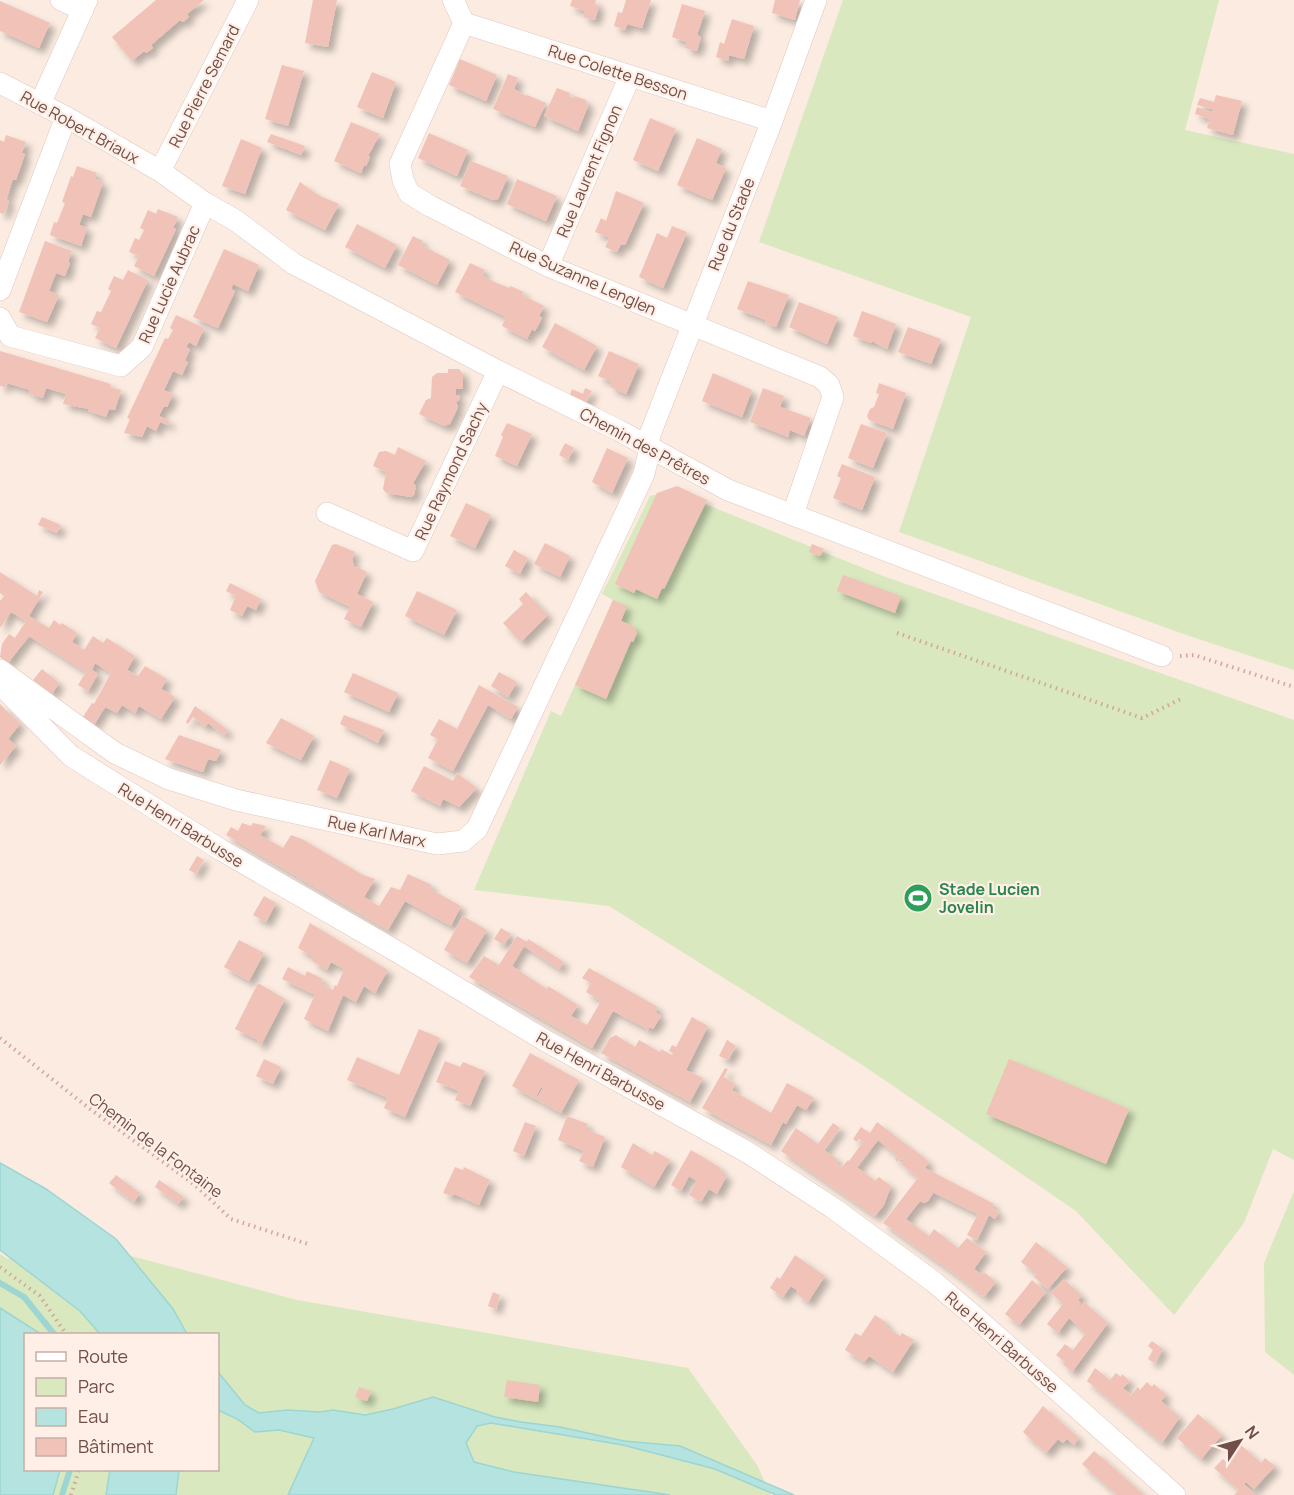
<svg xmlns="http://www.w3.org/2000/svg" width="1294" height="1495" font-family="Manrope,sans-serif">
<defs>
<filter id="shadow"><feDropShadow dx="5.5" dy="5.5" stdDeviation="3" flood-color="#0004"/></filter>
</defs>
<rect width="100%" height="100%" fill="#fbebe0"/>
<path fill="#d9e8bf" fill-rule="evenodd" d="M843 0H1219L1185 130 1294 154V670L1195 638 899 532 971 317 759 242Z
M677 490 705 504 883 576 1294 720V1160L1273 1149 1244 1223 1174 1315 1076 1211 861 1064 609 906 474 890 551 711 561 716 613 600 602 594 650 496Z
M1294 1191V1375L1265 1352 1264 1263Z
M71 1240 297 1300 688 1368 757 1465 771 1495H0V1254L8 1259ZM26 1334H218V1470H26Z"/>
<path fill="#b5e4e0" stroke="#9cd5d1" stroke-width="1.5" d="M0 1163 46 1189 116 1239 173 1309 187 1334H100L80 1311 0 1250Z
M0 1308 41 1334H26V1470H60L53 1495H0Z
M218 1372 245 1405 259 1413 287 1410 320 1412 333 1410 365 1415 393 1409 433 1397 495 1417 521 1422 560 1427 624 1441 680 1446 794 1495H776L715 1469 623 1445 491 1423 477 1426 466 1443 474 1462 514 1472 670 1495H288L314 1438 279 1430 255 1432 237 1419 218 1410Z
M110 1470H179L176 1495H106Z"/>
<g fill="none" stroke-linecap="round" stroke-linejoin="round">
<path stroke="#9cd5d1" stroke-width="6" d="M0 1283 24 1297 54 1334
M62 1495 70 1470"/>
</g>
<path fill="#f0c2b8" filter="url(#shadow)" d="M156 0H204L187 14 189 17 183 22 180 20 151 45 153 48 146 53 144 51 132 61 112 37Z
M313 0H337L328 47 305 43Z
M572 0H596L595 4 599 6 595 20 583 17 585 11 570 6Z
M626 0H651L642 28 627 24 625 30 614 26 618 12 622 13Z
M775 0H800L795 20 772 13Z
M0 1 50 23 39 48 0 31Z
M682 4 705 11 697 35 701 37 697 51 685 48 687 42 672 37Z
M732 19 754 26 744 59 729 55 728 61 716 57 720 42 724 44Z
M460 59 497 75 486 101 449 85Z
M282 65 304 71 288 126 265 119Z
M372 72 396 82 383 118 357 107Z
M508 74 518 78 514 89 526 96 527 95 546 103 535 127 493 109Z
M557 88 570 93 569 96 574 98 575 96 586 100 588 106 578 131 544 116Z
M1216 95 1242 101 1233 135 1207 128 1210 119 1195 114 1197 107 1212 112V109L1197 105 1200 98 1214 102Z
M650 118 676 129 658 171 633 160Z
M351 122 380 134 368 156 370 157 366 166 364 165 361 173 334 161Z
M429 133 468 150 457 176 418 158Z
M271 134 305 146 301 155 267 142Z
M6 135 26 142 22 153 25 154 16 180 13 179 6 200 9 201 4 214 0 213V140L4 142Z
M697 138 722 149 716 163 726 168 712 200 677 185Z
M241 139 262 148 245 194 222 186Z
M471 161 508 176 498 199 493 200 460 186Z
M77 166 97 173 95 179 103 182 91 217 83 214 79 225 87 228 81 246 50 235 54 222 57 223 65 203 62 202 71 176 73 177Z
M517 179 557 196 546 221 507 204Z
M300 182 318 195 339 204 325 230 286 210Z
M616 191 644 203 625 245 621 244 617 252 605 247 610 238 595 232 601 218 606 221Z
M158 209 178 217 173 228 176 229 154 276 134 266 139 256 129 252 135 238 139 240 144 230 140 228 148 210 156 214Z
M357 224 397 245 385 268 345 247Z
M672 226 687 232 663 288 639 277 657 233 667 238Z
M413 236 423 241 421 245 450 260 437 285 398 265Z
M45 241 72 251 68 262 70 263 65 276 56 273 49 291 59 295 47 322 19 312Z
M224 249 259 265 248 291 233 284 231 289 235 291 218 328 193 317Z
M470 263 485 270 482 275 492 281 509 288 510 286 524 292 522 295 544 306 539 316 542 318 535 331 532 329 527 339 502 326 506 317 455 292Z
M128 270 148 280 116 348 95 338 100 328 91 324 97 311 101 312 111 291 108 289 114 276 123 280Z
M748 281 789 295 776 327 765 323 766 320 737 309Z
M799 302 838 317 827 344 789 327Z
M862 311 896 324 887 349 872 341 871 343 853 336Z
M176 315 204 328 196 346 189 342 186 347 190 349 185 361 188 362 182 375 173 371 164 390 173 394 167 407 164 406 159 416 170 421 168 425 160 422 156 431 147 426 142 437 124 433 130 419 127 418 165 338 168 339 173 330 170 328Z
M555 323 597 346 584 370 542 347Z
M908 327 941 339 931 364 898 352Z
M0 351 111 384 110 387 121 390 115 410 109 409 106 417 88 411 89 409 63 404 66 394 46 388 43 398 29 394 30 390 7 383 5 387 0 386Z
M609 351 639 364 626 394 610 387 612 382 598 376Z
M448 369H459L463 374V389H456V395H459L460 399 456 402 458 407 450 424 444 426 419 414 426 400 431 398 432 377 437 373H448Z
M713 373 752 390 742 417 702 401Z
M879 383 906 393 893 429 869 420 867 416 870 409 874 407 879 394 876 393Z
M585 388 592 391 586 403 570 395 572 389 583 394Z
M763 388 784 396 780 407 811 418 804 436 790 430 788 437 750 422Z
M507 423 532 434 517 466 495 456 503 437 501 435Z
M861 424 887 433 873 468 848 458Z
M565 443 574 448 568 460 559 455Z
M398 447 426 461 413 483 416 486 414 495 411 497 386 493 383 489 386 472 373 466 379 452 386 451 395 455Z
M607 448 628 458 612 493 592 482Z
M842 464 875 477 862 510 833 498 841 478 837 476Z
M677 486 707 500 664 589 662 588 657 599 636 589 634 593 615 584 657 493Z
M466 503 491 515 475 548 450 536Z
M42 517 61 525 57 533 38 525Z
M545 543 570 556 560 577 534 564Z
M336 544 355 552 352 559 354 566 367 572 357 594 373 602 361 627 344 619 350 607 319 592 315 581 332 545Z
M812 544 824 549 820 556 809 552Z
M514 550 528 558 520 574 505 566Z
M0 572 37 596 39 590 43 592 29 616 49 628 54 620 60 625 62 623 77 633 72 642 84 650 93 636 103 643 107 638 135 656 127 670 138 676 145 666 167 679 161 689 175 697 161 719 139 706 135 713 122 705 117 713 105 707 94 725 83 717 92 703 94 704 111 673 95 663 92 670 98 674 88 691 78 685 86 672 29 636 8 663 0 657 2 644 9 634 15 638 26 621 11 612 0 628V601L4 596 0 593Z
M843 575 901 596 895 613 837 591Z
M230 583 261 599 256 610 247 606 242 616 230 610 236 596 226 591Z
M417 591 457 610 444 635 405 616Z
M526 592 548 615 521 642 503 623 523 604 519 599Z
M613 600 627 606 621 621 633 626 637 633 633 642 631 641 606 699 575 685Z
M42 669 59 683 52 694 33 680Z
M499 672 517 682 508 697 491 686Z
M353 673 398 693 389 712 344 692Z
M479 685 518 707 511 719 488 705 453 771 428 758 438 739 430 735 439 719 457 729Z
M0 704 20 724 8 739 16 746 0 765Z
M195 706 228 730 224 735 208 723 205 727 193 717 188 724 186 722Z
M344 715 384 730 378 743 340 724Z
M281 718 314 736 301 760 266 743Z
M179 735 221 750 216 761 208 759 203 772 165 759Z
M330 760 350 769 337 798 317 790Z
M424 766 453 781 457 773 477 788 459 807 443 799 440 806 411 791Z
M242 823 251 826 253 823 266 826 260 835 283 848 291 835 302 839 363 875 375 879 364 897 379 906 391 887 400 890 408 874 432 885 430 889 461 906 451 926 405 901 388 930 226 835 231 827 238 831Z
M197 856 204 860 196 874 189 870Z
M264 896 276 903 266 922 253 915Z
M463 916 487 930 467 963 444 950Z
M310 923 388 970 375 993 364 986 356 1002 343 995 328 1031 304 1019 315 995 282 979 288 967 305 976 307 971 323 979 321 983 333 990 335 985 337 986 344 969 331 962 327 970 312 961 315 958 298 948Z
M501 928 511 934 504 945 494 939Z
M517 936 527 942 528 939 564 962 559 969 524 946 512 966 547 989 548 986 578 1005 571 1016 587 1025 601 1001 586 992 591 983 582 978 589 968 658 1007 655 1012 661 1016 653 1029 649 1027 647 1032 645 1030 646 1028 613 1011 592 1048 469 977 484 956 499 965Z
M239 940 264 953 249 981 224 967Z
M258 983 285 999 261 1045 257 1043 258 1040 235 1029Z
M692 1017 708 1026 686 1070 703 1078 690 1102 601 1053 610 1038 616 1035 635 1047 639 1040 660 1052 661 1049 672 1055 673 1053 669 1051 672 1045 676 1047Z
M419 1029 440 1038 405 1117 384 1108 388 1098 347 1080 357 1057 399 1075Z
M727 1040 736 1046 728 1060 719 1056Z
M530 1053 579 1080 561 1113 536 1099 543 1088 541 1087 535 1099 512 1086Z
M264 1059 281 1067 273 1084 256 1076Z
M1009 1059 1129 1109 1106 1164 986 1114Z
M445 1061 460 1067 463 1062 485 1071 470 1106 455 1100 459 1091 436 1082Z
M725 1068 728 1069 724 1077 735 1084 732 1090 771 1113 787 1083 814 1098 806 1110 797 1105 786 1124 783 1122 771 1145 702 1108Z
M567 1116 588 1124 586 1129 605 1137 593 1167 579 1161 584 1151 558 1140Z
M525 1122 536 1126 524 1156 513 1151Z
M877 1122 911 1148 903 1160 900 1158 897 1162 895 1159 897 1156 878 1140 858 1166V1168L875 1181 879 1177 891 1186 884 1205 875 1216 781 1151 796 1128 818 1144 833 1123 840 1128 824 1150 838 1160 836 1163 842 1167 848 1160 849 1161 863 1142 859 1139 857 1142 853 1139 861 1127 870 1133Z
M633 1143 652 1155 655 1151 670 1160 654 1187 621 1167Z
M912 1148 929 1162 925 1168 994 1204 992 1208 999 1212 995 1219 989 1215 977 1240 967 1235 978 1214 930 1191 933 1193 928 1201 924 1203 920 1201 906 1219 929 1236 934 1229 958 1248 967 1238 986 1252 974 1269 982 1275 984 1272 996 1282 984 1297 955 1274 883 1223 918 1178 901 1164Z
M691 1150 721 1168 719 1171 727 1175 717 1194 709 1189 701 1202 689 1195 697 1181 689 1176 681 1191 671 1185Z
M455 1167 463 1170 464 1167 490 1180 479 1205 454 1194 452 1196 443 1193Z
M116 1175 140 1193 134 1202 109 1183Z
M159 1180 184 1197 178 1204 155 1187Z
M1036 1242 1067 1267 1048 1289 1034 1277 1037 1274 1021 1262Z
M795 1255 825 1276 808 1302 797 1294 798 1291 791 1286 783 1297 770 1288 777 1277 780 1279Z
M1064 1279 1082 1296 1078 1300 1081 1303 1075 1312 1084 1302 1108 1323 1072 1372 1063 1364 1065 1362 1056 1355 1065 1344 1073 1350 1085 1334 1069 1318 1058 1333 1047 1324 1063 1304 1051 1293Z
M1032 1280 1046 1292 1019 1325 1005 1314Z
M493 1292 500 1295 496 1309 488 1306Z
M875 1315 887 1323 885 1326 900 1336 902 1333 914 1340 893 1372 869 1356 864 1362 845 1350 855 1333 861 1336Z
M1152 1341 1163 1349 1154 1363 1148 1359 1153 1350 1148 1346Z
M1095 1368 1110 1380 1116 1373 1121 1377 1122 1374 1130 1381 1123 1388 1131 1395 1138 1387 1140 1390 1147 1382 1152 1387 1154 1384 1166 1395 1161 1401 1180 1417 1162 1443 1087 1381Z
M507 1380 540 1385 538 1402 504 1397Z
M359 1387 371 1391 367 1401 355 1397Z
M1043 1406 1079 1438 1074 1445 1067 1439 1063 1443 1058 1439 1046 1453 1023 1432Z
M1198 1414 1222 1435 1201 1459 1177 1438Z
M1241 1445 1261 1463 1265 1458 1275 1466 1254 1489 1246 1482 1244 1484 1256 1495H1234L1239 1490 1214 1468 1223 1459 1226 1462Z
M1094 1451 1106 1461 1144 1495H1117L1082 1464Z"/>
<g fill="none" stroke-linecap="round" stroke-linejoin="round">
<g stroke="#e1c7bf" stroke-width="22">
<path id="minor" d="M61 0 83 10
M453 0 464 23 400 164 403 180 409 193 430 206 548 266 820 377 829 385 833 397 793 514
M464 23 772 121
M0 83 66 117 160 171 205 203 235 220 294 264 498 371 618 430 728 490 1162 656
M40 104 87 0
M160 171 248 0
M548 266 630 76
M0 290 66 117
M0 318 10 336 121 366 142 347 205 203
M327 513 413 551 498 371
M0 670 115 753 169 779 236 800 437 844 463 841 477 829 644 474 650 448 649 437 772 121 816 0
M0 684 71 756 221 850 401 954 546 1041 747 1152 833 1208 934 1282 974 1316 1175 1495"/>
</g>
<path stroke="#d4a59c" stroke-width="4" stroke-dasharray="1.5 4.5" stroke-linecap="butt" d="M897 633 1142 718 1183 698
M1180 656 1194 655 1294 687
M0 1038 90 1109 195 1185 231 1219 311 1245
M0 1267 40 1296 66 1334
M71 1495 79 1470"/>
<use href="#minor" stroke="#fff" stroke-width="21"/>
</g>
<defs>
<g id="stadium-disc" transform="scale(1.5)"><circle r="9.5" fill="#2e9e5b" stroke="#ffefe6"/><path d="M0-5a6.5 5 0 1 0 0 10a6.5 5 0 1 0 0-10ZM-3.5-1.8h7v3.6h-7Z" fill="#fff"/></g>
</defs>
<g fill-rule="evenodd">
<use href="#stadium-disc" x="918" y="898"/>
</g>
<g text-anchor="middle" dominant-baseline="central" stroke-width="4.5" stroke-linejoin="round" paint-order="stroke">
<g font-size="16" fill="#714e48" stroke="#ffefe6">
<text transform="translate(618 72) rotate(18)">Rue Colette Besson</text>
<text transform="translate(204 86) rotate(-63)">Rue Pierre Semard</text>
<text transform="translate(80 127) rotate(29)">Rue Robert Briaux</text>
<text transform="translate(589 171) rotate(-67)">Rue Laurent Fignon</text>
<text transform="translate(731 224) rotate(-68)">Rue du Stade</text>
<text transform="translate(583 278) rotate(24)">Rue Suzanne Lenglen</text>
<text transform="translate(169 284) rotate(-66)">Rue Lucie Aubrac</text>
<text transform="translate(645 446) rotate(28)">Chemin des Prêtres</text>
<text transform="translate(451 471) rotate(-65)">Rue Raymond Sachy</text>
<text transform="translate(181 825) rotate(32)">Rue Henri Barbusse</text>
<text transform="translate(377 831) rotate(12)">Rue Karl Marx</text>
<text transform="translate(601 1071) rotate(29)">Rue Henri Barbusse</text>
<text transform="translate(156 1145) rotate(37)">Chemin de la Fontaine</text>
<text transform="translate(1002 1342) rotate(41)">Rue Henri Barbusse</text>
</g>
<g font-size="16" font-weight="bold" fill="#27864d" stroke="#ffefe6" text-anchor="start">
<text x="939" y="889">Stade Lucien<tspan x="939" dy="18">Jovelin</tspan></text>
</g>
</g>
<rect x="24" y="1333" width="195" height="138" fill="#ffefe6" stroke="#c6afa7" stroke-width="1.5"/>
<rect x="36" y="1352" width="30" height="9" fill="#ffffff" stroke="#c6afa7" stroke-width="1.5"/>
<text x="78" y="1363" font-size="18" fill="#714e48">Route</text>
<rect x="36" y="1378" width="30" height="18" fill="#d9e8bf" stroke="#c6afa7" stroke-width="1.5"/>
<text x="78" y="1393" font-size="18" fill="#714e48">Parc</text>
<rect x="36" y="1408" width="30" height="18" fill="#b5e4e0" stroke="#c6afa7" stroke-width="1.5"/>
<text x="78" y="1423" font-size="18" fill="#714e48">Eau</text>
<rect x="36" y="1438" width="30" height="18" fill="#f0c2b8" stroke="#c6afa7" stroke-width="1.5"/>
<text x="78" y="1453" font-size="18" fill="#714e48">Bâtiment</text>
<g transform="translate(1240 1441) rotate(54)" stroke="#ffefe6" stroke-width="4.5" paint-order="stroke">
<path d="M0-4.5L10 22L0 15L-10 22Z" fill="#714e48"/>
<text y="-9" font-size="16" font-weight="bold" text-anchor="middle" fill="#714e48">N</text>
</g>
</svg>
